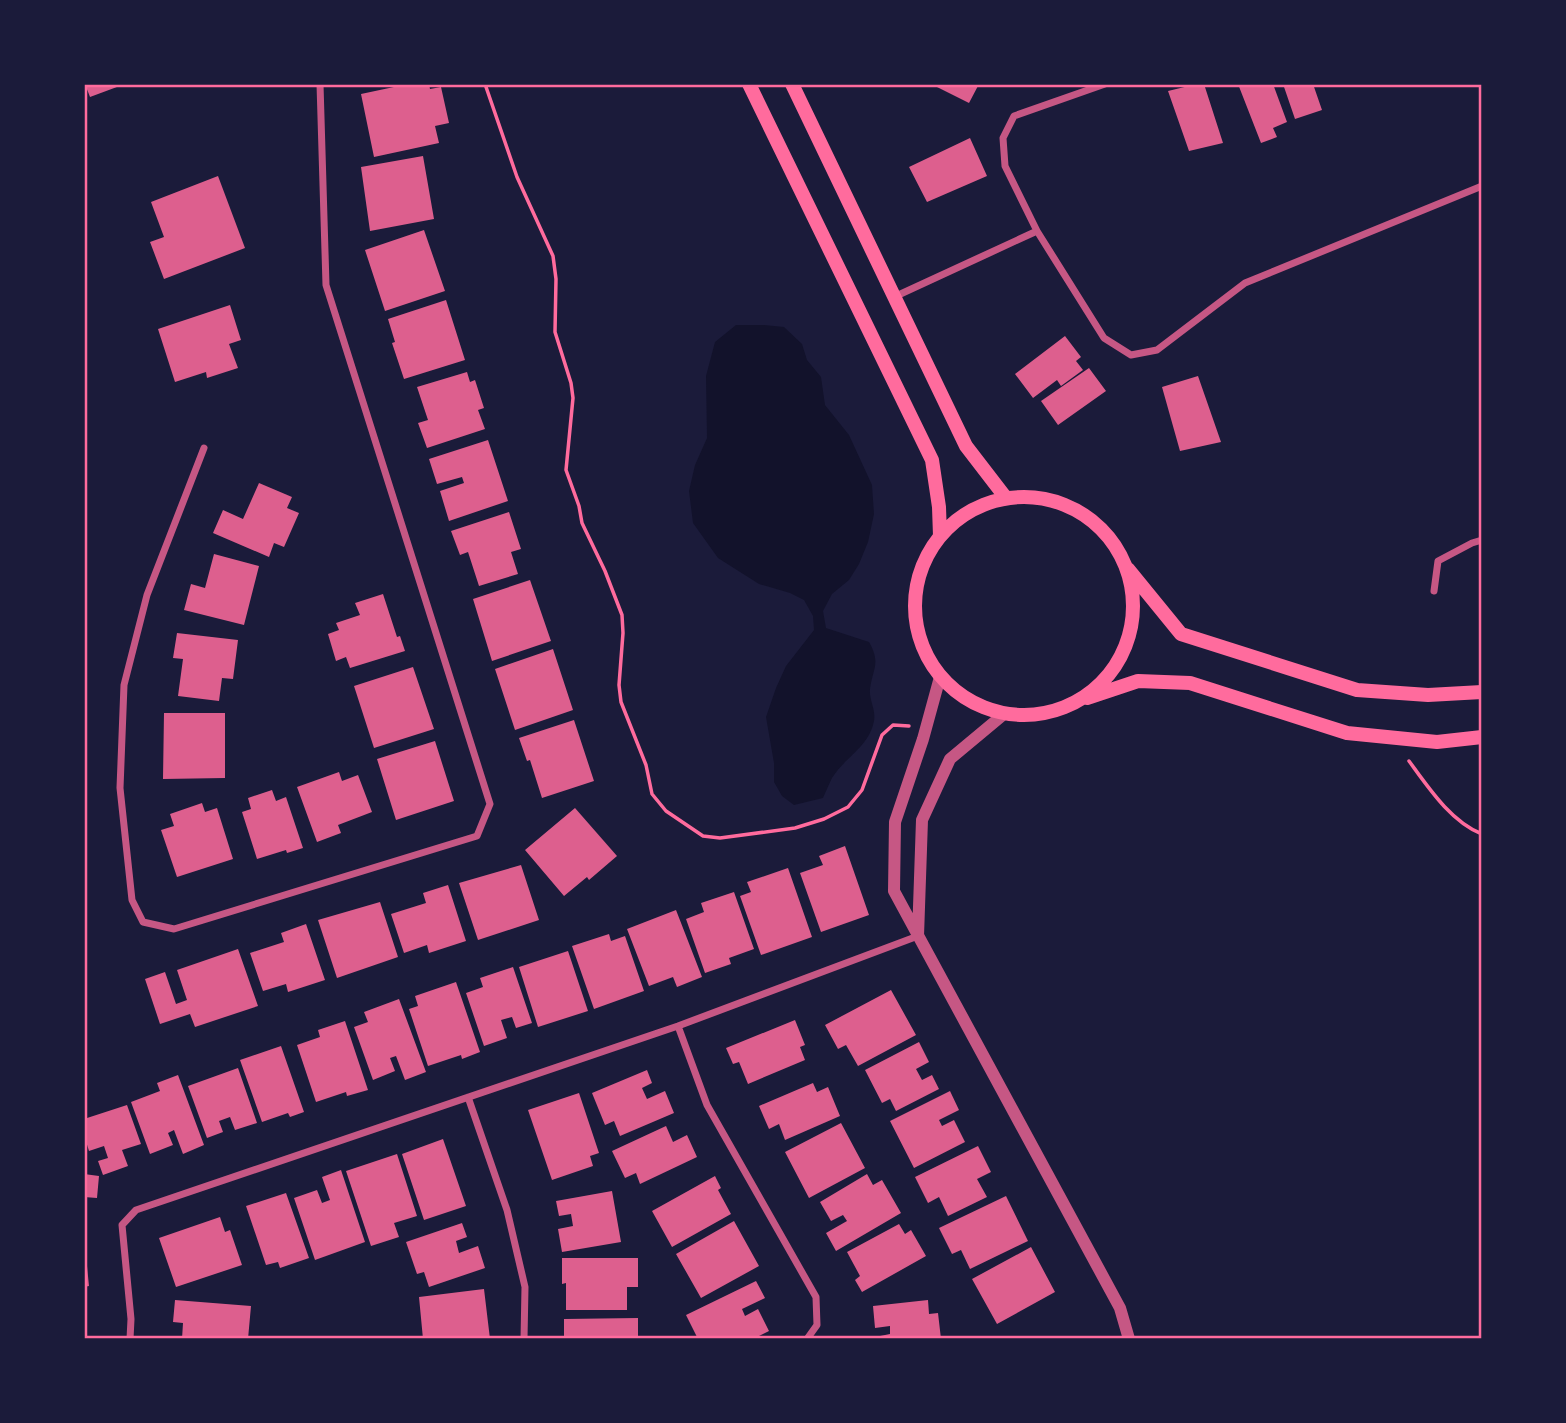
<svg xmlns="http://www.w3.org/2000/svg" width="1566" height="1423" font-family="Merriweather,serif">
<rect width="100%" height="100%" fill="#1b1b3a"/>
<path fill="#12122b" d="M736 325H764L784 327 802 344 807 360 821 377 825 405 849 435 872 485 874 514 868 542 859 564 849 580 832 594 823 611 826 628 869 642C881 663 873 668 870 689 869 701 876 709 874 721 869 747 845 757 832 778 829 784 826 791 823 798L794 805 782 796 774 782V763L766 717 776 688 786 666 814 630 813 616 804 600 790 593 759 584 718 558 693 523 689 491 695 465 707 438 706 376 715 342Z"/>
<path fill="#dd5f8e" d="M85 84H125L90 97Z
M408 84H429L430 89 441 87 449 123 435 126 439 143 374 157 361 94Z
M931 84H979L969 103Z
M1197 84H1204L1223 143 1189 151 1168 91Z
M1238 84H1273L1287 122 1273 128 1277 137 1261 143Z
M1283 84H1313L1322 110 1295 119Z
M970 138 987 176 927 202 909 167Z
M423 156 434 219 370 231 361 167Z
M218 176 245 248 164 279 150 242 164 237 151 202Z
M424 230 445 291 385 311 365 250Z
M446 300 465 360 404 379 392 343 395 342 388 319Z
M230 305 241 340 229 344 238 368 207 378 206 372 175 382 158 329Z
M1065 336 1081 357 1076 361 1083 370 1061 386 1057 380 1033 398 1015 374Z
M1089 368 1106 391 1058 425 1041 401Z
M467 372 470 382 475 380 484 408 478 410 485 429 427 448 418 423 428 420 417 387Z
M1198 376 1221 442 1180 451 1162 387Z
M488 440 508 501 449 521 440 491 464 483 462 477 437 484 429 459Z
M259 483 292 497 287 508 299 513 284 547 274 543 269 557 213 533 223 510 243 519Z
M509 512 521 549 511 552 518 574 479 586 468 552 460 555 451 531Z
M214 554 259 566 244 625 184 610 191 584 205 588Z
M530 580 551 641 492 661 473 599Z
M383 594 397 637 400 636 405 651 350 668 346 657 336 661 328 634 339 630 336 623 360 615 355 603Z
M177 633 238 640 233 679 222 678 219 701 178 696 183 659 173 658Z
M553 649 573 710 515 730 495 669Z
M413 667 434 729 374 748 354 686Z
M164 713H225V778L163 779Z
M574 720 594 781 542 798 530 760 527 761 519 738Z
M435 741 454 801 396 820 377 759Z
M339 772 342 781 358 775 372 812 338 825 341 833 317 842 297 787Z
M272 790 276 801 286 797 303 848 287 853 286 850 257 859 242 812 251 809 248 798Z
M202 803 205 812 217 808 233 859 177 877 161 830 174 826 170 814Z
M575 808 617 856 589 880 587 877 564 896 525 850Z
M845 846 869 915 821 932 800 873 823 865 819 856Z
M521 865 539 920 478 940 459 883Z
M788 868 812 937 761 955 740 896 751 892 747 882Z
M448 885 466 941 429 953 427 945 404 953 391 914 426 903 423 893Z
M734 892 754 949 729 958 731 964 705 973 686 919 704 912 701 903Z
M380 902 398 957 337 978 318 920Z
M676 910 702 977 677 987 673 977 649 986 627 929Z
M306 924 325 980 288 992 286 984 263 991 250 953 284 942 281 933Z
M609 934 611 941 625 936 644 991 594 1009 572 946Z
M238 949 258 1006 195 1027 190 1014 160 1024 145 979 165 972 176 1004 187 1000 177 970Z
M568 951 588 1011 538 1027 519 967Z
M513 967 532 1023 516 1028 512 1017 501 1020 507 1038 484 1046 466 993 483 987 480 978Z
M456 982 480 1052 462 1059 461 1055 428 1066 409 1009 418 1006 415 996Z
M891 990 916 1035 858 1066 846 1045 838 1049 825 1025Z
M399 999 426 1072 405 1080 396 1056 390 1058 395 1071 373 1080 354 1027 368 1022 364 1012Z
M795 1020 805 1045 800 1047 805 1060 748 1084 739 1062 733 1064 726 1048Z
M345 1021 368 1090 347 1096 346 1092 316 1102 297 1045 320 1037 318 1030Z
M919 1042 929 1062 916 1069 922 1080 932 1075 939 1089 896 1111 890 1099 882 1103 865 1070Z
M281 1046 304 1112 290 1117 288 1113 262 1122 240 1060Z
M238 1068 257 1123 235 1130 230 1117 219 1121 223 1132 207 1138 188 1086Z
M647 1070 652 1083 642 1088 647 1099 665 1091 674 1113 620 1136 614 1121 605 1125 592 1093Z
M178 1075 204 1145 183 1154 174 1130 168 1133 173 1145 150 1154 131 1102 160 1091 157 1083Z
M813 1083 817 1092 828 1087 840 1116 785 1140 779 1124 769 1129 759 1106Z
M950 1091 959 1110 939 1120 942 1126 954 1120 965 1142 914 1168 890 1121Z
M579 1093 599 1153 590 1156 593 1166 552 1180 528 1110Z
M127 1105 141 1144 122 1150 128 1166 103 1175 98 1161 108 1158 104 1146 89 1151 84 1135V1119Z
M841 1123 865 1168 809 1198 785 1152Z
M666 1126 673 1142 687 1135 697 1157 640 1184 636 1173 625 1178 612 1151Z
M443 1139 466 1206 424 1220 402 1154Z
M978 1146 991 1172 977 1179 987 1197 948 1216 939 1197 928 1203 915 1177Z
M397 1154 417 1216 394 1223 399 1237 371 1246 346 1171Z
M341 1170 365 1242 315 1260 294 1198 317 1190 322 1203 330 1200 322 1177Z
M84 1174 99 1176 97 1198 84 1197Z
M867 1174 873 1185 882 1180 901 1213 836 1251 826 1233 847 1221 843 1215 831 1221 820 1202Z
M715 1176 721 1188 718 1190 731 1214 672 1247 652 1211Z
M612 1191 621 1242 562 1252 558 1229 573 1226 571 1214 559 1216 556 1201Z
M286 1193 309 1258 280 1268 278 1262 266 1265 246 1206Z
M1006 1196 1028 1241 970 1269 961 1250 952 1254 939 1228Z
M220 1217 225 1232 230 1230 242 1265 176 1287 159 1238Z
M734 1221 759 1266 701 1298 676 1254Z
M462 1223 467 1237 456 1241 459 1253 478 1246 485 1268 429 1287 424 1272 417 1274 406 1242Z
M899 1224 905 1234 911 1230 926 1256 862 1292 855 1280 860 1276 847 1252Z
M1031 1247 1055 1292 997 1324 972 1279Z
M562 1258H638V1287H627V1310H566V1283L562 1284Z
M84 1266H87L89 1286 84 1287Z
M756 1281 765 1298 742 1309 745 1316 758 1309 769 1331 753 1339H698L686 1315Z
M484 1289 490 1339H423L419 1297Z
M175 1300 251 1306 248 1339H182L183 1323 173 1322Z
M928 1300 929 1314 938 1313 941 1339H865L890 1334V1326L875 1328 873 1306Z
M638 1318V1339H564V1319Z"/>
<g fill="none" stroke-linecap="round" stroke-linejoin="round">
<path stroke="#ff6b9d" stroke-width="3.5" d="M485 84 517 177 553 256 556 279 555 332 571 383 573 398 566 470 579 506 582 523 605 571 622 615 623 633 619 685 621 702 646 765 652 794 666 811 703 836 720 838 795 828 824 819 848 807 862 790 882 735 893 725 909 726
M1409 761C1428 787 1451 822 1482 834"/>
<path stroke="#c65784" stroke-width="7" d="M1105 84 1014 116 1003 138 1005 166 1037 231 1104 338 1131 355 1157 350 1245 283 1482 186
M894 297 1037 231
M204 448 147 595 124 685 120 788 132 900 143 922 174 929 477 836 490 804 326 285 320 84
M1434 591 1438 561 1472 543 1482 540
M678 1026 707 1105 816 1297 817 1325 807 1339
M468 1097 507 1210 525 1287 524 1339
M130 1339 131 1319 122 1225 136 1210 678 1026 918 936"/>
<path stroke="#c65784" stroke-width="12" d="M940 677 923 739 895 822 894 891 1120 1308 1129 1339
M918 936 922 820 950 759 1004 714"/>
<path stroke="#ff6b9d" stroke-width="14" d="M749 84 932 460 939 507 940 536
M792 84 966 446 1006 498
M915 606a109 109 0 1 1 218 0a109 109 0 1 1-218 0Z
M1128 569 1181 634 1357 690 1428 695 1482 692
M1087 698 1138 681 1190 683 1347 733 1437 742 1482 737"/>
</g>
<rect width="1566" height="1423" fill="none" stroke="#1b1b3a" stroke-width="172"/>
<rect x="86" y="86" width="1394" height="1251" fill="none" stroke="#ff6b9d" stroke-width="2.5"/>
</svg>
